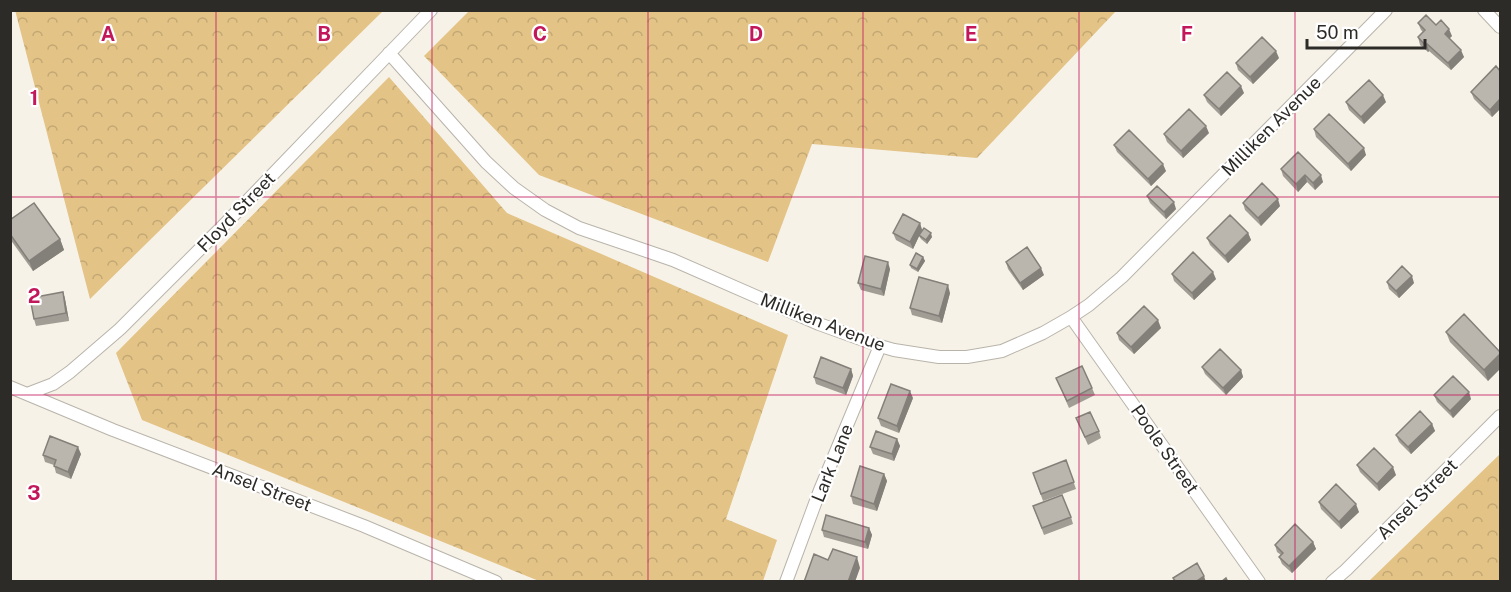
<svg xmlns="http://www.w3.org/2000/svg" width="1511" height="592" font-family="'Public Sans',sans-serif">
<defs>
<pattern id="forest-crowns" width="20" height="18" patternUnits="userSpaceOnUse" patternTransform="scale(1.5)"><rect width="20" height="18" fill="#e3c386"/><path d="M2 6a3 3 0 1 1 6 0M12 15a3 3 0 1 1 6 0" fill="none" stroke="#c3a874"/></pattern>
</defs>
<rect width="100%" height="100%" fill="#f7f2e8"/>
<path fill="url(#forest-crowns)" d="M15 10H383V11L90 299Z
M469 11V10L1116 11 977 158 812 144 768 262 539 175 424 56Z
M389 77 507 213 788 335 726 519 777 540 763 581H539L142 420 116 353Z
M1500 454V581H1369Z"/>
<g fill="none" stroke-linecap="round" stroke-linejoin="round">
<g stroke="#b9b4aa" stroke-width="14">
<path id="street" d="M1484 10 1500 27
M389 53 486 162 514 188 545 210 579 228 673 260 819 324 880 346 894 350 939 357H967L1002 351 1043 333 1071 317 1089 305 1122 277 1386 10
M1071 317 1259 582
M10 387 113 430 364 526 496 582
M27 394 53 384 70 372 120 329 225 224 431 10
M786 582 820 490 880 346
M1332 582 1346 570 1500 416"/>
</g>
<use href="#street" stroke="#fff" stroke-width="12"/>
</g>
<path fill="#a19d95" d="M1418 23 1436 25 1452 36 1449 38 1464 57 1451 70 1429 51 1428 52 1420 45 1418 37 1423 32 1421 30Z
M1279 58 1253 84 1238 70 1236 63Z
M1500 71V109L1492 117 1474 99 1471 92Z
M1244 93 1221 116 1207 102 1204 95Z
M1346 102H1386L1364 124 1349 110Z
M1314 129 1366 155 1351 171 1316 137Z
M1209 133 1183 158 1167 142 1164 134Z
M1114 145 1166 171 1151 186 1117 152Z
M1298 152 1323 182 1315 190 1307 182 1298 192 1283 176 1281 169Z
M1147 196 1176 209 1166 219 1150 203Z
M1243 203 1280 206 1261 226 1245 210Z
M10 220 60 239 64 250 33 271 10 239Z
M920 223 922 230 921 233 932 237 927 244 921 239 919 236 913 249 896 240 893 233Z
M1248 233 1251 240 1228 263 1210 245 1207 238Z
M923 257 925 261 918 272 911 268 910 265Z
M1006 262 1044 275 1023 290 1008 269Z
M890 269 884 296 861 290 858 283Z
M1172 274 1216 279 1194 300 1174 281Z
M1387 282 1414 283 1399 298 1389 289Z
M63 292 65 299 69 321 36 326 34 319Z
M950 293 942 323 912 315 910 308Z
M1161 328 1134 354 1119 340 1117 333Z
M1446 332 1500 352 1488 381 1450 342Z
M1202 367 1241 370 1243 377 1226 395 1205 374Z
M851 369 853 376 846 395 816 384 814 377Z
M1056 378 1092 388 1095 395 1069 408Z
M1434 395 1471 399 1453 418 1437 402Z
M913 398 899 433 881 426 878 418Z
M1076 418 1099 431 1101 438 1088 445Z
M1432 424 1435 431 1411 454 1399 442 1396 435Z
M897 439 900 446 894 461 873 454 870 447Z
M81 454 71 479 56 473 54 465 45 462 43 455Z
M1066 460 1076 489 1043 501 1033 473Z
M1357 465 1396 475 1379 491 1360 472Z
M884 474 887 481 877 511 853 504 851 496Z
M1319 502 1359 512 1341 529 1321 509Z
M1033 506 1071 517 1073 524 1044 535Z
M869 528 872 535 868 549 824 537 822 530Z
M1313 542 1316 549 1292 573 1282 564 1279 557 1281 555 1277 552 1275 545Z"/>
<path fill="#837f79" d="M1449 29 1452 36 1447 41 1445 34Z
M1427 44 1429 51 1428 52 1425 45Z
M1461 50 1464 57 1451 70 1448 63Z
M1276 51 1279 58 1253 84 1250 77Z
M1241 86 1244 93 1221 116 1219 109Z
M1383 95 1386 102 1364 124 1361 117Z
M1500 99V109L1492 117 1490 110Z
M1206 126 1209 133 1183 158 1181 151Z
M1364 148 1366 155 1351 171 1348 164Z
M1163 164 1166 171 1151 186 1148 179Z
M1305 175 1307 182 1298 192 1296 184Z
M1321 175 1323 182 1315 190 1313 183Z
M1278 199 1280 206 1261 226 1258 218Z
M1174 202 1176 209 1166 219 1164 212Z
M920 223 922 230 913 249 910 242Z
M931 233 932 237 927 244 926 240Z
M1248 233 1251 240 1228 263 1225 256Z
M60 239 64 250 33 271 29 261Z
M923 257 925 261 918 272 917 269Z
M888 262 890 269 884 296 881 289Z
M1041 268 1044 275 1023 290 1020 283Z
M1213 272 1216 279 1194 300 1192 293Z
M1412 276 1414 283 1399 298 1396 291Z
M948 285 950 293 942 323 939 316Z
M63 292 65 299 69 321 66 313Z
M1158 320 1161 328 1134 354 1131 347Z
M1500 354V369L1488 381 1484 370Z
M851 369 853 376 846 395 843 388Z
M1241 370 1243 377 1226 395 1223 388Z
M910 391 913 398 899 433 897 426Z
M1469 392 1471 399 1453 418 1450 411Z
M1432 424 1435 431 1411 454 1408 447Z
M897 439 900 446 894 461 892 454Z
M78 447 81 454 71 479 68 472Z
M1393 467 1396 475 1379 491 1377 484Z
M884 474 887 481 877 511 874 504Z
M1356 504 1359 512 1341 529 1339 522Z
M869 528 872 535 868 549 865 542Z
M1313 542 1316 549 1292 573 1289 566Z
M857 557 860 568 855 582H848Z
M1204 576 1206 582H1195Z"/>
<path fill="#bbb6ad" stroke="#837f79" stroke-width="1.5" d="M1426 15 1436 25 1441 20 1449 29 1445 34 1461 50 1448 63 1427 44 1425 45 1418 37 1425 30 1418 23Z
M1262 37 1276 51 1250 77 1236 63Z
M1496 66 1500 71V99L1490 110 1471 92Z
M1227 72 1241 86 1219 109 1204 95Z
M1369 80 1383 95 1361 117 1346 102Z
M1189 109 1206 126 1181 151 1164 134Z
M1329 114 1364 148 1348 164 1314 129Z
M1129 130 1163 164 1148 179 1114 145Z
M1298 152 1321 175 1313 183 1305 175 1296 184 1281 169Z
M1262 183 1278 199 1258 218 1243 203Z
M1157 186 1174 202 1164 212 1147 196Z
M34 203 60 239 29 261 10 234V220Z
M903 214 920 223 910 242 893 233Z
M1230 215 1248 233 1225 256 1207 238Z
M924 228 931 233 926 240 919 235Z
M1027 247 1041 268 1020 283 1006 262Z
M1193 252 1213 272 1192 293 1172 274Z
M916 253 923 257 917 269 910 265Z
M865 256 888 262 881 289 858 283Z
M1402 266 1412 276 1396 291 1387 282Z
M919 277 948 285 939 316 910 308Z
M63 292 66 313 34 319 30 298Z
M1144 306 1158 320 1131 347 1117 333Z
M1464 314 1500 352V354L1484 370 1446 332Z
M1220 349 1241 370 1223 388 1202 367Z
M821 357 851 369 843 388 814 377Z
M1082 366 1092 388 1067 401 1056 378Z
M1453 376 1469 392 1450 411 1434 395Z
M891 384 910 391 897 426 878 418Z
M1420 411 1432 424 1408 447 1396 435Z
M1090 412 1099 431 1085 437 1076 418Z
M876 431 897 439 892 454 870 447Z
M50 436 78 447 68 472 54 466 56 460 43 455Z
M1374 448 1393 467 1377 484 1357 465Z
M1066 460 1074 482 1041 494 1033 473Z
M860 466 884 474 874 504 851 496Z
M1336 484 1356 504 1339 522 1319 502Z
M1062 495 1071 517 1042 528 1033 506Z
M826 515 869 528 865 542 822 530Z
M1295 524 1313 542 1289 566 1279 557 1283 553 1275 545Z
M833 549 857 557 848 582H804L814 554 828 560Z
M1197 563 1204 576 1195 582H1176L1173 578Z
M1226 578 1228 582H1221Z"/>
<path fill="none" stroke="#c2185b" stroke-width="1.5" stroke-opacity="0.55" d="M216 10V582M432 10V582M648 10V582M863 10V582M1079 10V582M1295 10V582M10 197H1500M10 395H1500"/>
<g text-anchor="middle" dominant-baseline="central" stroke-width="4.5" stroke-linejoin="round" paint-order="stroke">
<g font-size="18" fill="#2d2b27" stroke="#fff">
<text transform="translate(1271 126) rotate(-45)">Milliken Avenue</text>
<text transform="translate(236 212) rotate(-46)">Floyd Street</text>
<text transform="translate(823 322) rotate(21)">Milliken Avenue</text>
<text transform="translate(1165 449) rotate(55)">Poole Street</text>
<text transform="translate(832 463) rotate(-68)">Lark Lane</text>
<text transform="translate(262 487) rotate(21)">Ansel Street</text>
<text transform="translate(1417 499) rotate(-45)">Ansel Street</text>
</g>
</g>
<g font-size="20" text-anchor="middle" font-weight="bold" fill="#c2185b" stroke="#fff" stroke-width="4.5" stroke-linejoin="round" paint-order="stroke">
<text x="108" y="41">A</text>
<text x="324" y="41">B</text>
<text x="540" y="41">C</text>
<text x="756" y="41">D</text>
<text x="971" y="41">E</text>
<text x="1187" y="41">F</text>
<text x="34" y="105">1</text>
<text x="34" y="303">2</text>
<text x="34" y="500">3</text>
</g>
<rect width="1511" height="592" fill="none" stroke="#2d2b27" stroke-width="24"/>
<path d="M1307 39v9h118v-9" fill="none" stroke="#2d2b27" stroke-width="3"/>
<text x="1316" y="39" font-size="18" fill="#2d2b27" stroke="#ffffff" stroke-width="4.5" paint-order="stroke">50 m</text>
</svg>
